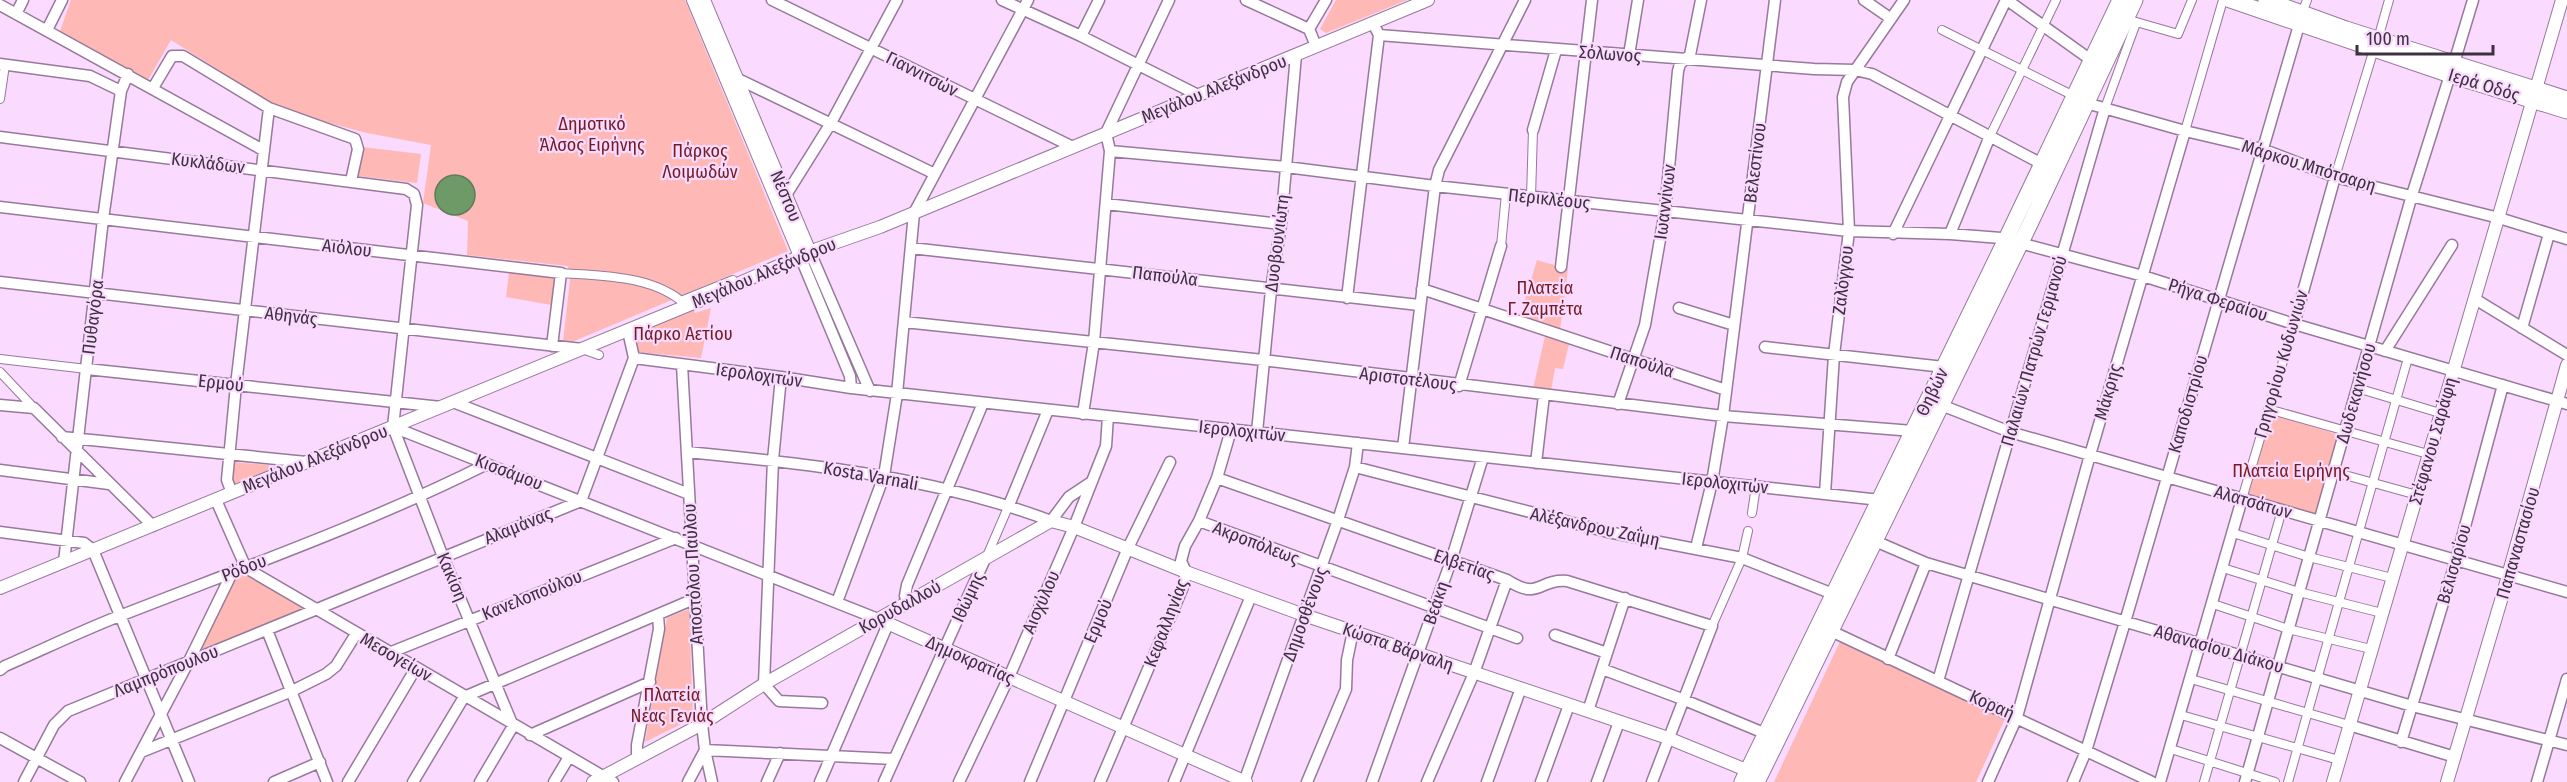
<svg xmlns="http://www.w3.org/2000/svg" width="2567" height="782" font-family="'Fira Sans Condensed',sans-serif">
<rect width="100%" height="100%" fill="#fadaff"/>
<path fill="#feb8b5" d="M71 0H685L788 251 572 342H563L570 280 568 266 467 255 468 221 423 203 431 145 367 133 284 111 171 40 148 80 60 31Z
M1336 0H1407L1326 33 1320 29Z
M362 147 421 154 417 183 358 176Z
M1537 260 1568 269 1560 330 1520 316Z
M509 272 556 278 551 305 506 297Z
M693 307 695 313 711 308 701 358 638 352 637 331Z
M1545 336 1569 344 1563 369 1555 368 1551 391 1533 389Z
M2269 413 2339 435 2316 519 2246 495Z
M232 462 268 465 276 471 231 489Z
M247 571 310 609 193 657 234 576Z
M689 609 693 718 645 742 667 618Z
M1844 633 2009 710 1976 782H1774Z"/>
<path fill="#6e9a68" stroke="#5f7a5c" stroke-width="1.5" d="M435 195a20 20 0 1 1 40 0a20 20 0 1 1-40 0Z"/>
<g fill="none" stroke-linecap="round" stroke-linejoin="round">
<g stroke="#97799b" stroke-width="10">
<path id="pedestrian" d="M2302 13 2307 0
M2126 19 2178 34 2192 0
M1942 30 2074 96
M2378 39 2389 0
M0 99 5 65
M2105 108 2136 23
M2185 131 2223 0
M1990 136 2056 0
M2335 177 2374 49
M1531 197 1533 130
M1501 246 1506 194
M561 273C603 276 655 275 687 306
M681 301 733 280
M582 349 599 355
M0 359 87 369
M0 372 34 408
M2357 388 2440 413
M2268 409 2428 454
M2334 472 2417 495
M2242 499 2294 324
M1752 513 1756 486
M2233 533 2309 557 2392 578
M987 556 1009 505
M2223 568 2299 592 2382 613
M2213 604 2288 629 2371 649
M1712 626 1742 558 1748 531
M2191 679 2349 725
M2181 715 2339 760
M2171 749 2275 782
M2204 782 2282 510
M2288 782 2408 358"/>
</g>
<g stroke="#97799b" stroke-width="13">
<path id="minor" d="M772 0 1073 147
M1002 0 1081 36 1198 95
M1246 0 1309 29 1316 46
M1864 0 1890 18
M2007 0 2091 60
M0 5 263 150
M16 14 23 0
M1373 23 1379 35 1814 69 1855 70 1872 74 2042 164
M1309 29 1326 0
M47 30 62 0
M1081 36 1099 0
M1629 55 1638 0
M2454 63 2473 0
M0 64 90 76 121 91
M733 80 736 78 935 174
M153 88 172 56H183L269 108 355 139 358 149 351 181
M2086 103 2185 131 2262 149 2335 177 2499 218 2567 239
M1533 130 1556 50
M0 137 406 189 414 194 417 205 393 427 443 557 513 726 480 782
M1110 151 1286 167 1435 186 1849 231 1950 234 2001 238 2143 276 2294 324 2567 404
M782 197 786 195 831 123 897 0
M1106 204 1281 224
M0 207 561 273 552 346
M1893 234 2006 0
M1950 234 1990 136
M911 248 1419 305
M810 252 870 391
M800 256 850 376 851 388
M1561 267 1592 0
M0 282 582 349
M1422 289 1726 390
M1347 298 1379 35
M2475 299 2567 355
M1679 308 1734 325
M904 322 1263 360 1723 416 1913 431
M2294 324 2335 177
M2522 328 2549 234
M628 331 634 358 781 377 851 388 1880 500
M1765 347 1944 367
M2385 351 2452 245
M682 365 702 724 705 750 712 782
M87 369 441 407
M781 377 773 460 764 684 779 701 822 703
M1459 386 1501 246
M453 402 689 494
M1618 404 1645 325 1665 211 1678 71 1680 64 1690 55 1701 0
M0 405 34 408 153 526
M1941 405 2010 432 2567 592
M1083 414 1094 342 1110 151 1106 133 1169 0
M393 427 878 619
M1257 432 1271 290 1281 224 1296 55
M62 437 306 462
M1403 448 1435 186 1439 170 1525 0
M687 452C810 464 935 477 1051 521L1069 497 1090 483
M1536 463 1544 395
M1355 467 1608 532 1742 558 1833 594
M0 470 109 484
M1217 478 1507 580C1540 601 1537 579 1567 581L1712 626 1652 782
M232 493 227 480 236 385 269 108
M1825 494 1834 355 1849 231 1843 97 1847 82 1904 0
M216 500 246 568 613 782
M1009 505 1048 410
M1199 521 1517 638
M0 532 84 543 93 550 189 782
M1875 541 1926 563 2412 706 2567 745
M1696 548 1712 482 1723 416 1775 0
M64 562 103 219 121 91 128 74
M837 602 884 476 897 394 914 213 1028 0
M911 602 905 596 907 585 983 403
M267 630 327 782
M1831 631 2152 782
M1555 635 1607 653
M389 653 676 538
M1888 659 1926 563
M1602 669 1682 699 1764 733
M0 670 5 666C44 649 83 630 122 615 245 567 369 523 487 464
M1938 681 2105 108
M1588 711 1625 598
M2349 725 2455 757
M530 735 650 682
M0 738 80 782
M2401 742 2456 560 2503 385
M141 752 292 691 326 674 336 666 356 634
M637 758V745L659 629 658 616
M24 782 54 725 68 711 581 501 634 358
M125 782 189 661 232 573
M274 782 320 762
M348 782 416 668
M413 782 464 697 694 599
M554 782 569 757
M688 782 705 750 894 759
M767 782 780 753
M820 782 888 624
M884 782 985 559
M959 782 1009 677 1074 527 1106 446 1108 416
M1030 782 1128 548 1170 462
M1100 782 1183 587 1186 572 1181 561 1185 546 1199 521 1217 478 1231 430
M1174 782 1251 596
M1244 782 1338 520 1355 467 1358 443
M1307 782 1346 689 1347 660 1353 631
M1372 782 1451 561 1483 457
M1427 782 1474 673 1507 580
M1487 782 1521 688
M1541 782 1569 705
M1597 782 1619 722
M1988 782 2017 717 2090 455 2185 131
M2073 782 2086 751 2125 622 2299 25
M2160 782 2242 499
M2245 782 2412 195 2450 75
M2537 782 2567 679"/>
</g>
<g stroke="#97799b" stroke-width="14">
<path id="tertiary" d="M693 0 800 256
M704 0 810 252
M0 588 701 300 817 249 880 227 1428 0
M878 619 1246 782
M593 782 702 724 764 684 1051 521 1074 527 1186 572 1304 615 1668 738 1756 774
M2333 782 2562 0
M2447 782 2502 597 2567 365"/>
</g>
<g stroke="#97799b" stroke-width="17">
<path id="secondary" d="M2230 0 2450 75 2567 111
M2266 0 2346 29 2567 99
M1742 782 2006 239 2120 0
M1757 782 2030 224 2135 0"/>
</g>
<use href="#pedestrian" stroke="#fff" stroke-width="8"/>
<use href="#minor" stroke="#fff" stroke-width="10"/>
<use href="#tertiary" stroke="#fff" stroke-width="12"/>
<use href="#secondary" stroke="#fff" stroke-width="15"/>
</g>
<g text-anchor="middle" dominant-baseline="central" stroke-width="4.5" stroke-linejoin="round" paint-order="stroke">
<g font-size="18" fill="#3d313f" stroke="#fadaff">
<text transform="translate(1610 54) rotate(4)">Σόλωνος</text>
<text transform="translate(922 74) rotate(27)">Γιαννιτσών</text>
<text transform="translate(2484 85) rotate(17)">Ιερά Οδός</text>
<text transform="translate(1214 89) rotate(-22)">Μεγάλου Αλεξάνδρου</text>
<text transform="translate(208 163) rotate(7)">Κυκλάδων</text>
<text transform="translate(1755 163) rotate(-83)">Βελεστίνου</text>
<text transform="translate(2309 166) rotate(17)">Μάρκου Μπότσαρη</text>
<text transform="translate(786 196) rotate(67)">Νέστου</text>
<text transform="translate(1549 199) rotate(6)">Περικλέους</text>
<text transform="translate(1665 202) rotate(-83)">Ιωαννίνων</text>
<text transform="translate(1277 243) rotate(-83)">Δυοβουνιώτη</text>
<text transform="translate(347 248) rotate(7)">Αιόλου</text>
<text transform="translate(764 273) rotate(-23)">Μεγάλου Αλεξάνδρου</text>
<text transform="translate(1165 276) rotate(7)">Παπούλα</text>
<text transform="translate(1843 280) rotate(-83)">Ζαλόγγου</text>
<text transform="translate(2218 300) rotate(18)">Ρήγα Φεραίου</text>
<text transform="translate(291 316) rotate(7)">Αθηνάς</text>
<text transform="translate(93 317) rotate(-83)">Πυθαγόρα</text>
<text transform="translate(2034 351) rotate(-74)">Παλαιών Πατρών Γερμανού</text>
<text transform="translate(1642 362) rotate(18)">Παπούλα</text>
<text transform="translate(2281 364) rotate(-74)">Γρηγορίου Κυδωνιών</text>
<text transform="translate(759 375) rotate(8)">Ιερολοχιτών</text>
<text transform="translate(1408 379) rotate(7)">Αριστοτέλους</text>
<text transform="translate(221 383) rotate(6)">Ερμού</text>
<text transform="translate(1932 392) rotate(-64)">Θηβών</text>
<text transform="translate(2108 392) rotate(-74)">Μάκρης</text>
<text transform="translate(2356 393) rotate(-74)">Δωδεκανήσου</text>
<text transform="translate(2188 404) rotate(-74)">Καποδιστρίου</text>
<text transform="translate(1242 431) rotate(6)">Ιερολοχιτών</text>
<text transform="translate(2433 441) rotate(-74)">Στέφανου Σαράφη</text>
<text transform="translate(315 459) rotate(-22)">Μεγάλου Αλεξάνδρου</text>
<text transform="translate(509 472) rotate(21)">Κισσάμου</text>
<text transform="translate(871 476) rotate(10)">Kosta Varnali</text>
<text transform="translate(1725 483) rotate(6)">Ιερολοχιτών</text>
<text transform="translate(2253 502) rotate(16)">Αλατσάτων</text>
<text transform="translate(518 526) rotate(-22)">Αλαμάνας</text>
<text transform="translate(1595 527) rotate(12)">Αλέξανδρου Ζαΐμη</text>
<text transform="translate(1256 543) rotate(21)">Ακροπόλεως</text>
<text transform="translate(2518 543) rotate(-74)">Παπαναστασίου</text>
<text transform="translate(2454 564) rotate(-74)">Βελισαρίου</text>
<text transform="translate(1464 565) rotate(19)">Ελβετίας</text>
<text transform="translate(244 568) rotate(-21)">Ρόδου</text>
<text transform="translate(693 574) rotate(-93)">Αποστόλου Παύλου</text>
<text transform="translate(452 577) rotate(67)">Κακίση</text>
<text transform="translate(532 595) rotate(-22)">Κανελοπούλου</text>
<text transform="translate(968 597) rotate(-65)">Ιθώμης</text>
<text transform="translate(1041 602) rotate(-66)">Αισχύλου</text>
<text transform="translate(1436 603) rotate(-71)">Βεάκη</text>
<text transform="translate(900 607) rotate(-29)">Κορυδαλλού</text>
<text transform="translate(1305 614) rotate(-70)">Δημοσθένους</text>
<text transform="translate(1098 621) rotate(-67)">Ερμού</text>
<text transform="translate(1166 623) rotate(-69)">Κεφαλληνίας</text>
<text transform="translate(1398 647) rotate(19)">Κώστα Βάρναλη</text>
<text transform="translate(2219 649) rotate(16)">Αθανασίου Διάκου</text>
<text transform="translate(396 657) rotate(30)">Μεσογείων</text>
<text transform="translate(970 660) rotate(24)">Δημοκρατίας</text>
<text transform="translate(166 671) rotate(-22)">Λαμπρόπουλου</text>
<text transform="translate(1992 705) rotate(24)">Κοραή</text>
</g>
<g font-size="18" fill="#721d22" stroke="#fadaff">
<text x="592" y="124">Δημοτικό<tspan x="592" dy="21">Άλσος Ειρήνης</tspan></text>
<text x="700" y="151">Πάρκος<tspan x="700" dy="21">Λοιμωδών</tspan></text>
<text x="1545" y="288">Πλατεία<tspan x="1545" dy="21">Γ. Ζαμπέτα</tspan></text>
<text x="683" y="334">Πάρκο Αετίου</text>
<text x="2291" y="471">Πλατεία Ειρήνης</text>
<text x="672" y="695">Πλατεία<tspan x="672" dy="21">Νέας Γενιάς</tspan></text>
</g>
</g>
<path d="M2357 45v9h136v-9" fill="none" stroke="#3d313f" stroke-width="3"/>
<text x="2366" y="45" font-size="18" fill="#3d313f" stroke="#fadaff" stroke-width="4.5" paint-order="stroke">100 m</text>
</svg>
